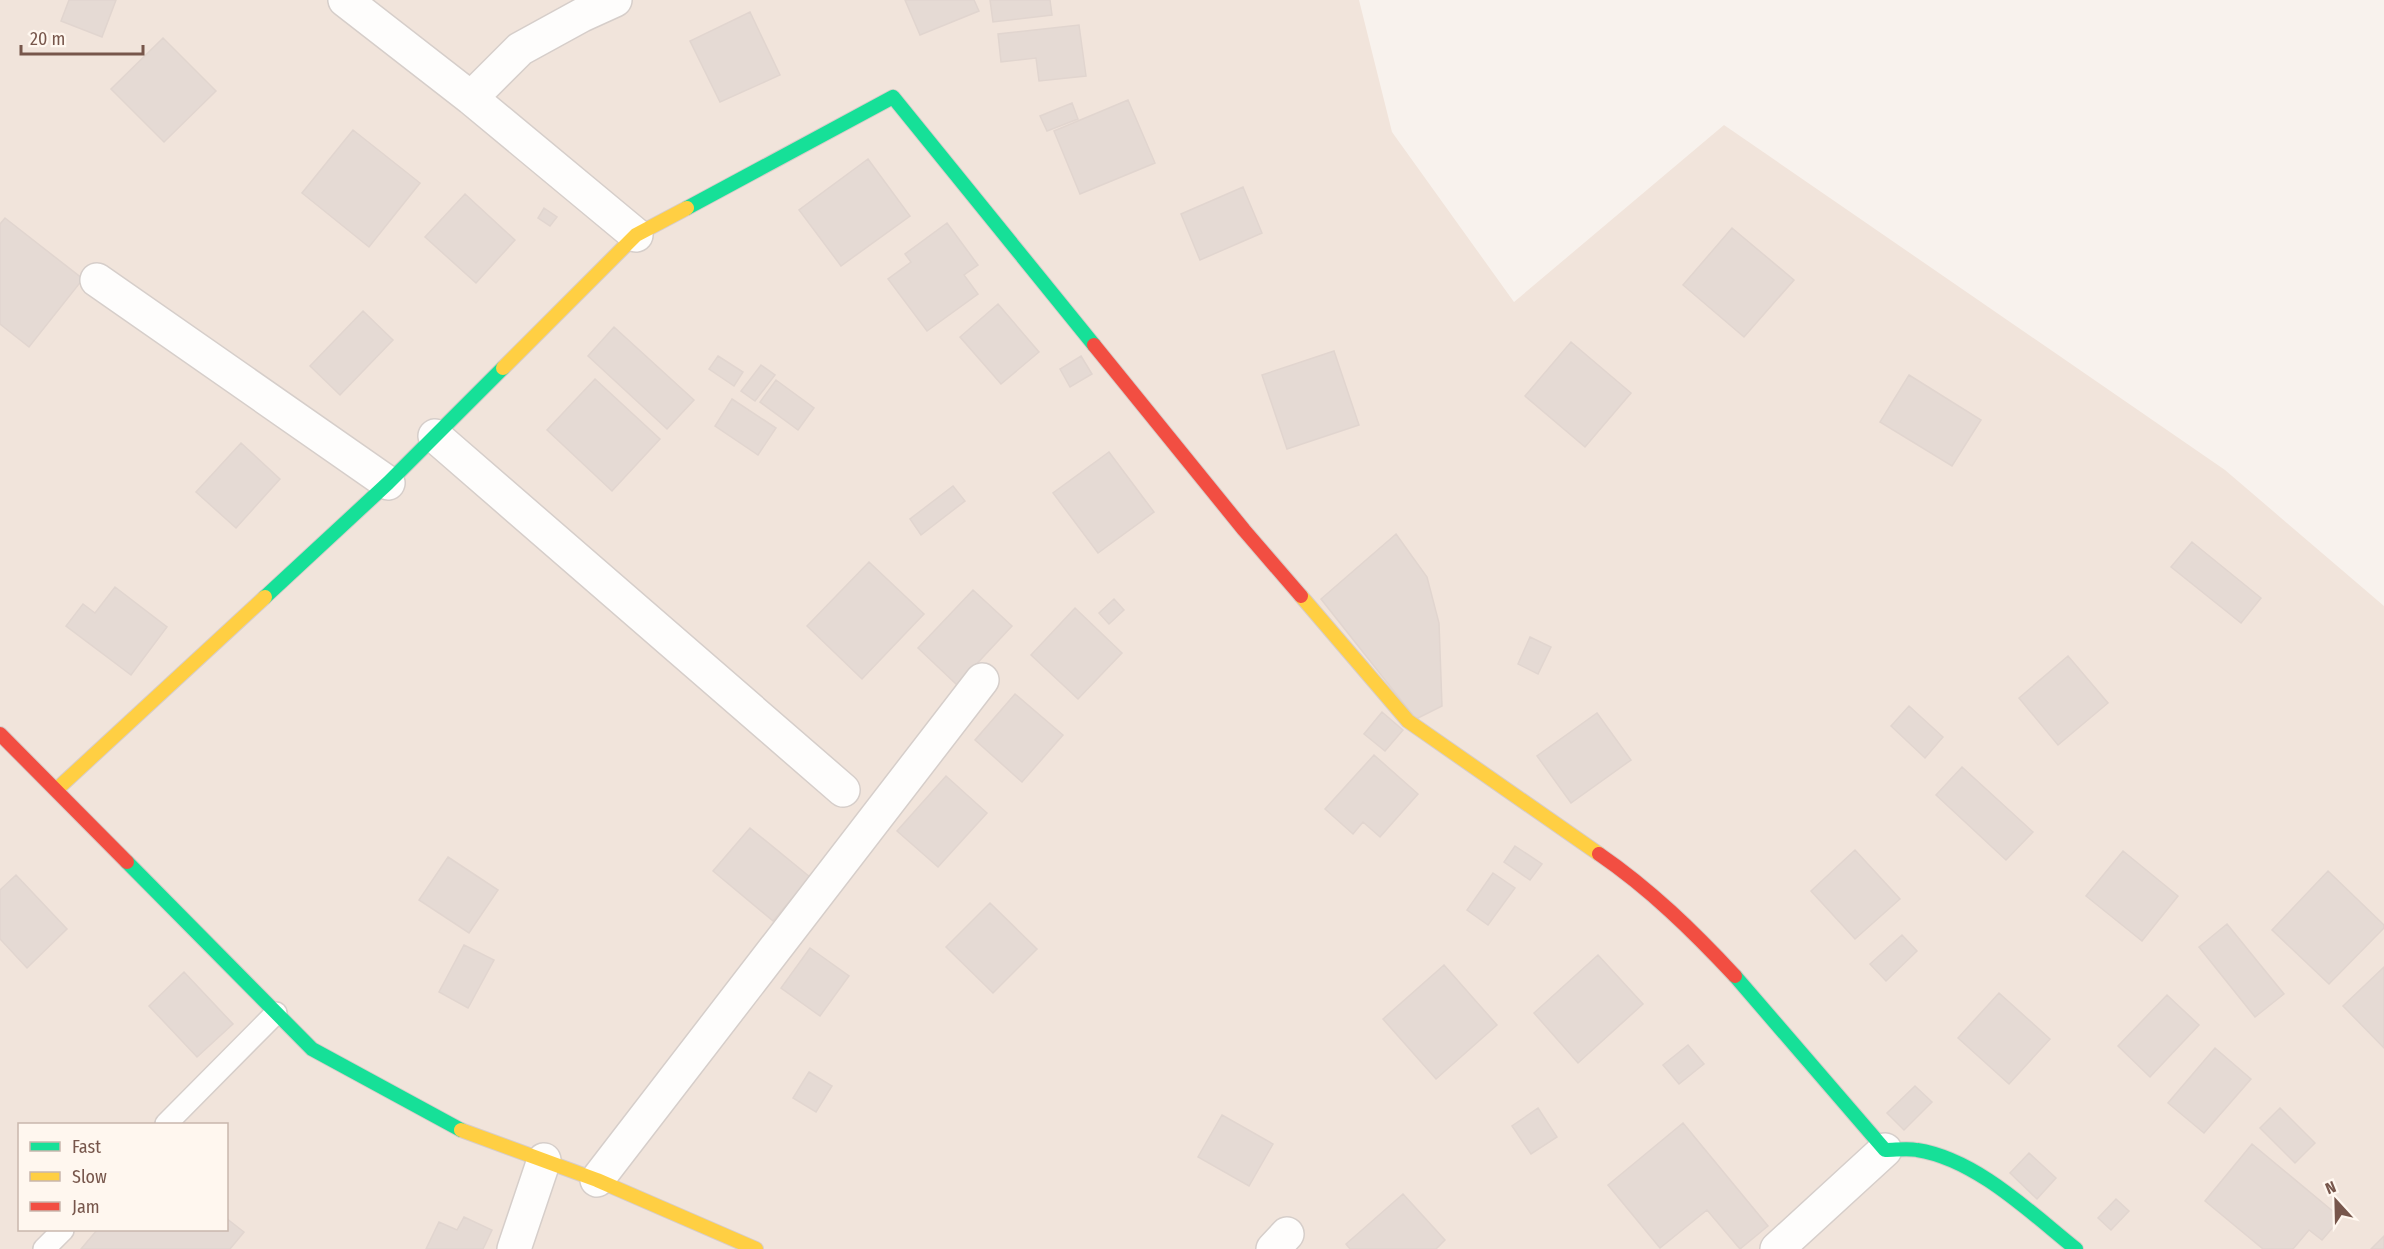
<svg xmlns="http://www.w3.org/2000/svg" width="2384" height="1249" font-family="'Fira Sans Condensed',sans-serif">
<rect width="100%" height="100%" fill="#f8f2ed"/>
<path fill="#f1e4db" fill-rule="evenodd" d="M0 0H1359L1392 132 1514 302 1724 125 2225 470 2384 606V1249H0ZM20 1124H226V1230H20Z"/>
<path fill="#e5dad4" stroke="#e1d5cf" stroke-width="1.5" d="M69 0H116L102 37 61 21Z
M905 0H974L979 11 920 35Z
M990 0H1050L1052 15 993 22Z
M750 12 780 75 720 102 690 41Z
M1079 25 1086 76 1039 81 1036 58 1001 62 998 34Z
M163 38 216 91 164 142 111 89Z
M1128 100 1155 163 1080 194 1054 131Z
M1072 103 1078 119 1047 131 1040 116Z
M353 130 420 183 369 247 302 193Z
M868 159 910 216 841 266 799 210Z
M1243 187 1262 233 1200 260 1181 214Z
M465 194 515 240 476 283 425 237Z
M544 208 557 217 550 226 538 218Z
M5 218 83 279 29 347 0 324V224Z
M947 223 978 265 964 275 978 294 927 331 888 279 911 262 905 254Z
M1732 228 1794 280 1744 337 1683 285Z
M998 304 1039 352 1001 384 960 337Z
M363 311 393 340 340 395 310 366Z
M614 327 694 400 667 429 588 356Z
M1571 342 1631 393 1585 447 1525 396Z
M1334 351 1359 425 1287 449 1262 375Z
M718 356 743 372 734 386 709 369Z
M1081 356 1092 374 1070 387 1060 369Z
M761 365 775 375 755 401 741 391Z
M1909 375 1981 420 1952 466 1880 422Z
M595 379 660 439 612 491 547 430Z
M776 380 814 408 798 430 760 402Z
M732 399 776 428 758 455 715 426Z
M241 443 280 479 236 528 196 492Z
M1109 452 1154 512 1098 553 1053 493Z
M953 486 965 501 921 535 910 519Z
M1396 534 1427 577 1439 623 1442 706 1416 719 1321 599Z
M2192 542 2261 598 2241 623 2171 567Z
M869 562 924 614 862 679 807 626Z
M115 587 167 627 131 675 66 626 83 604 95 613Z
M973 590 1012 626 957 685 918 648Z
M1114 599 1124 610 1109 624 1099 613Z
M1075 608 1122 653 1078 699 1031 655Z
M1530 637 1551 647 1538 674 1518 664Z
M2068 656 2108 703 2058 745 2019 698Z
M1015 694 1063 735 1022 782 975 740Z
M1909 706 1943 737 1925 758 1891 726Z
M1382 712 1403 730 1385 751 1364 734Z
M1597 713 1631 760 1571 803 1537 756Z
M1374 755 1418 794 1380 837 1363 822 1353 834 1325 809Z
M1962 767 2033 832 2006 860 1936 795Z
M946 776 987 813 938 867 897 831Z
M750 828 810 877 773 921 713 871Z
M1515 846 1542 864 1530 880 1504 862Z
M1855 850 1900 899 1855 939 1811 891Z
M2123 851 2178 896 2142 941 2086 896Z
M448 857 498 890 469 933 419 900Z
M2328 871 2384 925V928L2329 984 2272 930Z
M1493 873 1515 888 1488 925 1467 910Z
M16 875 67 929 27 968 0 939V890Z
M990 903 1037 949 993 993 946 947Z
M2227 924 2284 994 2255 1017 2199 947Z
M1902 935 1917 951 1886 981 1870 964Z
M464 945 494 960 468 1008 439 992Z
M810 948 849 976 820 1016 781 988Z
M1598 955 1643 1004 1578 1063 1534 1013Z
M1444 965 1497 1025 1436 1079 1383 1019Z
M2384 967V1048L2343 1006Z
M184 972 233 1024 197 1057 149 1006Z
M1999 993 2050 1039 2009 1084 1958 1038Z
M2167 995 2199 1025 2150 1077 2118 1046Z
M1688 1045 1704 1064 1679 1084 1663 1065Z
M2215 1048 2251 1079 2204 1133 2168 1103Z
M809 1072 832 1086 816 1112 793 1098Z
M1915 1086 1932 1102 1904 1130 1887 1113Z
M1538 1108 1557 1137 1531 1154 1512 1126Z
M2280 1108 2315 1143 2295 1163 2260 1128Z
M1222 1115 1273 1144 1249 1186 1198 1157Z
M1683 1123 1768 1226 1740 1249 1707 1210 1660 1248 1608 1185Z
M2252 1144 2341 1218 2322 1240 2309 1230 2293 1249H2263L2205 1201Z
M2029 1153 2056 1178 2037 1199 2010 1173Z
M1403 1194 1445 1240 1436 1249H1350L1346 1244Z
M2116 1199 2129 1211 2111 1230 2098 1218Z
M464 1217 492 1230 483 1249H426L439 1222 457 1230Z
M226 1218 244 1232 230 1249H81L97 1230H226Z
M2384 1236V1249H2371Z"/>
<g fill="none" stroke-linecap="round" stroke-linejoin="round">
<g stroke="#d6ceca" stroke-width="24">
<path id="lane" d="M166 1124 276 1013
M44 1249 63 1230"/>
</g>
<g stroke="#d6ceca" stroke-width="36">
<path id="street" d="M345 0 471 98 636 235
M471 98 520 49 582 15 615 0
M97 280 388 483
M435 436 843 790
M597 1180 982 680
M514 1249 544 1160
M1273 1249 1287 1234
M1777 1249 1885 1150"/>
</g>
<g stroke="#d7cdc9" stroke-width="16">
<path id="fast" d="M687 208 893 97 1094 345
M265 597 388 483 503 368
M127 862 312 1049 461 1130
M1735 976 1885 1150C1896 1150 1907 1148 1917 1150 1976 1159 2031 1213 2076 1249"/>
</g>
<g stroke="#d7cdc9" stroke-width="16">
<path id="slow" d="M503 368 636 235 687 208
M1301 596 1408 721 1599 854
M56 790 265 597
M461 1130 597 1180 756 1249"/>
</g>
<g stroke="#d7cdc9" stroke-width="16">
<path id="jam" d="M1094 345 1244 530 1301 596
M0 734 127 862
M1599 854C1650 889 1693 931 1735 976"/>
</g>
<use href="#lane" stroke="#fefdfc" stroke-width="21"/>
<use href="#street" stroke="#fefdfc" stroke-width="33"/>
<use href="#fast" stroke="#16e098" stroke-width="14"/>
<use href="#slow" stroke="#ffcf43" stroke-width="14"/>
<use href="#jam" stroke="#f24e42" stroke-width="14"/>
</g>
<rect x="18" y="1123" width="210" height="108" fill="#fff7ef" stroke="#c9b7ad" stroke-width="1.5"/>
<rect x="30" y="1142" width="30" height="9" fill="#16e098" stroke="#c9b7ad" stroke-width="1.5"/>
<text x="72" y="1153" font-size="18" fill="#77564b">Fast</text>
<rect x="30" y="1172" width="30" height="9" fill="#ffcf43" stroke="#c9b7ad" stroke-width="1.5"/>
<text x="72" y="1183" font-size="18" fill="#77564b">Slow</text>
<rect x="30" y="1202" width="30" height="9" fill="#f24e42" stroke="#c9b7ad" stroke-width="1.5"/>
<text x="72" y="1213" font-size="18" fill="#77564b">Jam</text>
<g transform="translate(2336 1201) rotate(338)" stroke="#fff7ef" stroke-width="4.5" paint-order="stroke">
<path d="M0-4.5L10 22L0 15L-10 22Z" fill="#77564b"/>
<text y="-9" font-size="16" font-weight="bold" text-anchor="middle" fill="#77564b">N</text>
</g>
<path d="M21 45v9h122v-9" fill="none" stroke="#77564b" stroke-width="3"/>
<text x="30" y="45" font-size="18" fill="#77564b" stroke="#fff7ef" stroke-width="4.5" paint-order="stroke">20 m</text>
</svg>
